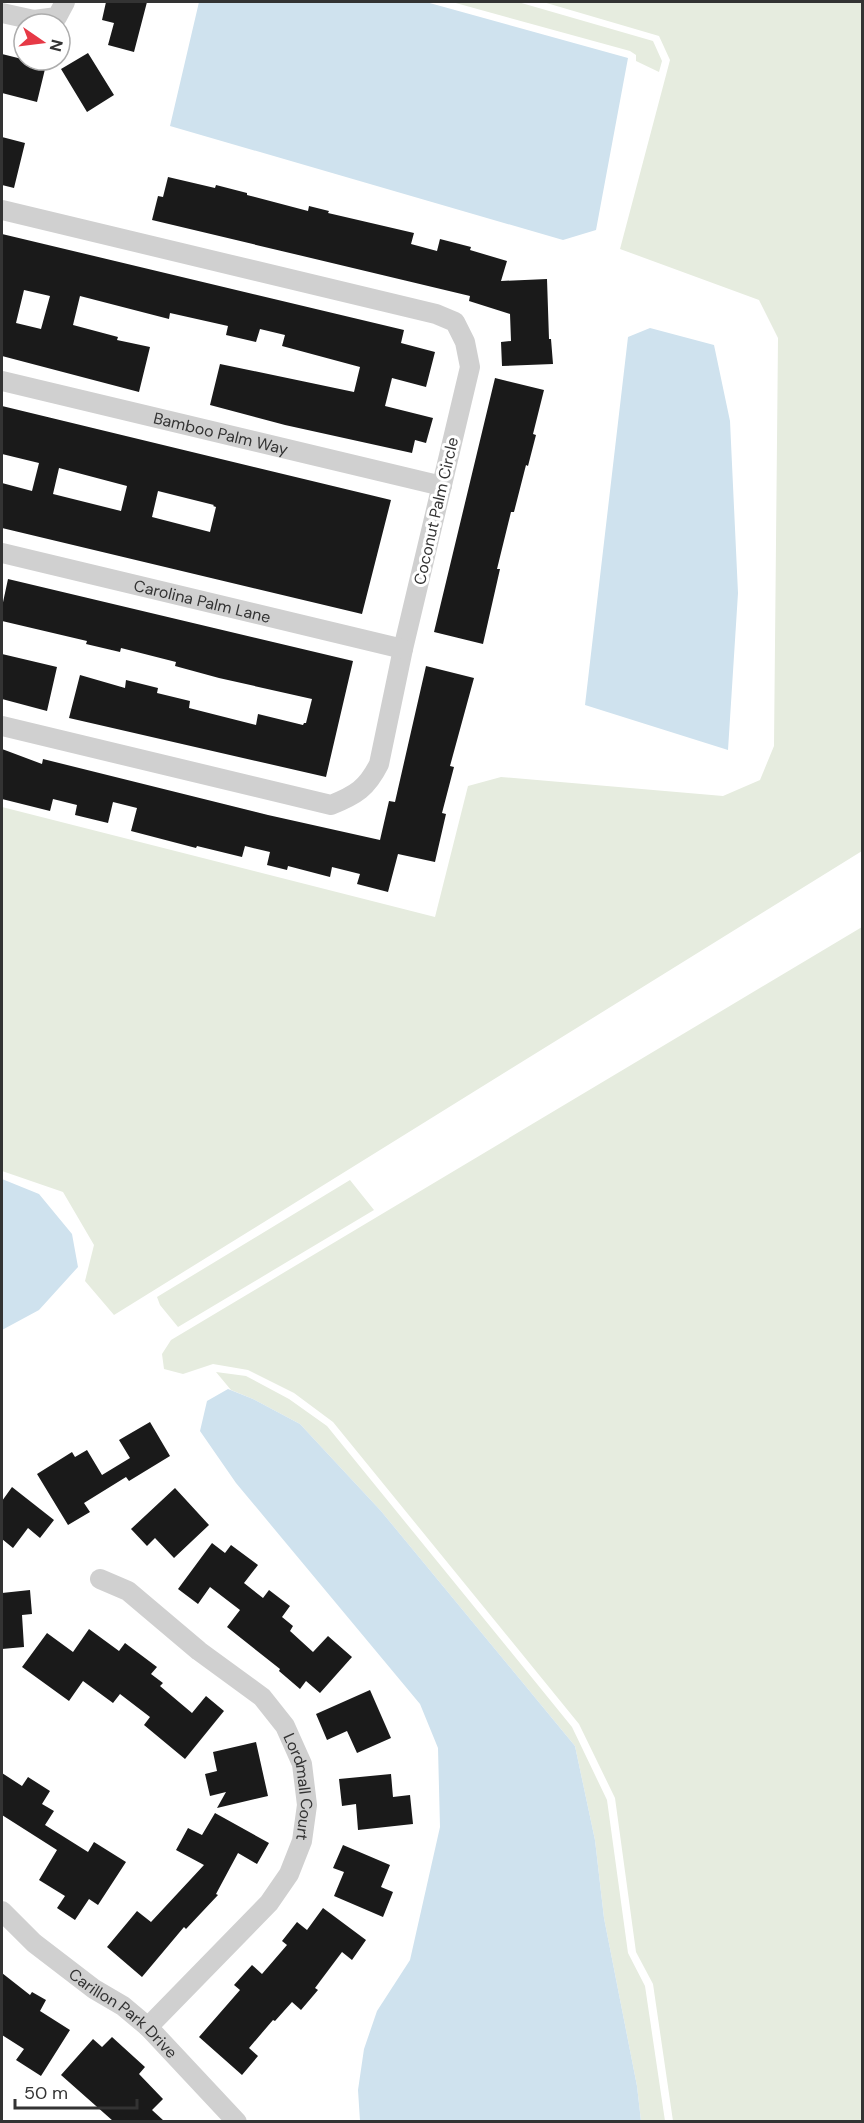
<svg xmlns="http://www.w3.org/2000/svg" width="864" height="2123" font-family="'DM Sans',sans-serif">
<rect width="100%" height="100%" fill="#fff"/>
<path fill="#e6ecdf" d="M452 2H518L653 41 662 61 659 72 636 61V55L630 51Z
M543 2H862V851L114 1315 85 1281 94 1245 63 1192 2 1171V807L435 917 468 786 501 777 723 796 760 780 774 746 778 338 759 300 620 249 670 60 659 36Z
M862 927V2121H673L653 1984 636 1952 615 1798 579 1724 333 1422 294 1393 248 1370 213 1364 183 1374 164 1369 162 1354 171 1340Z
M350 1180 374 1210 178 1327 160 1305 157 1297Z
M216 1372 246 1376 289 1399 327 1426 572 1727 607 1800 628 1953 645 1986 665 2121H641L637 2086 604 1918 595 1840 575 1746 381 1511 300 1424 253 1399 231 1390Z"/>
<path fill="#cfe2ee" d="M199 2H426L628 58 596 230 563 240 170 126Z
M650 328 714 345 730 421 738 593 728 750 585 705 628 337Z
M2 1179 39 1194 72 1234 78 1267 39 1310 2 1330Z
M228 1389 253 1399 300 1424 381 1511 575 1746 595 1840 604 1918 637 2086 641 2121H360L358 2090 364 2049 377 2011 410 1960 440 1827 438 1748 420 1704 236 1483 200 1431 207 1401Z"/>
<path fill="#1a1a1a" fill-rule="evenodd" d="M106 2H147L134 52 108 45 114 23 102 20Z
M88 53 114 95 87 112 61 69Z
M2 54 46 65 37 102 2 93Z
M2 137 25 143 14 188 2 185Z
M168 177 215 188 216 185 247 193V195L308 211 309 206 329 211 328 213 414 233 411 244 437 251 440 239 471 247 470 250 507 261 501 281 547 279 549 339H551L553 364 502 366 501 342 511 341 510 314 469 301 470 296 152 220 158 196 163 197Z
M2 234 404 330 401 343 435 352 426 387 392 378 385 406 433 418 426 443 415 440 412 453 285 425 210 405 220 364 354 392 360 367 282 346 285 335 260 329 256 342 226 335 228 326 170 313 169 319 80 296 73 325 118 337 117 340 150 347 139 392 2 356ZM24 290 50 296 41 329 16 323Z
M495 378 544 390 533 434 536 435 528 466 526 465 514 512H511L497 569H500L483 644 434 632Z
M2 406 391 500 362 614 2 528V483L32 491 39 463 2 454ZM59 468 127 486 121 511 53 494ZM158 491 214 505 213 506 216 507 210 532 152 517Z
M8 579 353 661 326 777 69 718 80 675 125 688 126 680 158 688 157 693 190 701 189 708 256 725 258 714 303 725 304 723H306L312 699 219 678 175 666 176 662 121 648 120 652 86 644 87 641 2 621V607Z
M2 654 57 667 47 711 2 699Z
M426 666 474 678 450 766 454 767 442 813 446 814 435 862 398 854 388 892 357 884 360 874 332 867 330 877 288 866 287 870 267 865 270 852 245 846 242 857 197 846 196 848 131 831 137 808 113 802 108 823 75 815 77 805 53 799 50 811 2 799V749L42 764 43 759 268 815 380 840 389 801 395 802Z
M150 1422 170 1456 129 1481 126 1477 84 1503 90 1512 68 1525 37 1474 72 1452 75 1457 87 1450 102 1475 130 1458 119 1440Z
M12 1487 54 1520 40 1538 28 1528 13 1548 2 1539V1501Z
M175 1488 209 1525 174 1558 155 1538 147 1546 131 1529Z
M212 1543 225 1553 231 1545 258 1565 244 1583 263 1598 269 1590 290 1606 282 1617 293 1626 290 1631 313 1652 328 1636 352 1657 320 1693 306 1681 300 1689 279 1671 280 1669 227 1627 240 1610 210 1587 198 1604 178 1589Z
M30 1590 32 1614 22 1615 24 1647 2 1649V1593Z
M89 1629 119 1651 125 1643 157 1667 151 1674 163 1683 160 1686 192 1713 206 1696 224 1711 185 1759 144 1725 150 1717 120 1694 113 1703 83 1681 69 1701 22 1667 47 1633 73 1652Z
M370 1690 391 1738 357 1753 347 1731 327 1740 316 1714Z
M256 1742 268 1796 217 1808 226 1792 210 1796 205 1774 217 1771 213 1752Z
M2 1773 22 1786 28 1777 50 1791 42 1804 54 1811 45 1825 88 1852 94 1842 126 1862 98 1905 89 1899 75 1920 57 1908 65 1896 39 1880 57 1850 2 1815Z
M391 1774 393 1797 410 1795 413 1824 358 1830 356 1804 342 1806 339 1779Z
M215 1813 269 1843 257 1864 238 1853 216 1894 218 1895 186 1929 184 1927 142 1977 107 1947 137 1911 151 1922 204 1865 176 1850 188 1828 202 1835Z
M343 1845 390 1865 381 1887 393 1892 383 1917 334 1896 344 1872 333 1868Z
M323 1908 366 1940 352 1960 342 1952 315 1988 318 1990 301 2010 292 2002 275 2021 273 2020 249 2048 258 2056 242 2075 199 2037 240 1990 234 1985 252 1965 262 1974 287 1945 282 1941 297 1922 307 1930Z
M2 1973 30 1995 32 1992 46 2000 40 2011 70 2030 41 2076 16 2060 24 2049 2 2035Z
M112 2037 145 2067 139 2074 163 2099 152 2110 164 2121H113L61 2075 93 2039 102 2047Z"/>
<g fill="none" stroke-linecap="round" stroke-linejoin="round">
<g stroke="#d0d0d0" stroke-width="20">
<path d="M2 13 34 20 57 17 65 2"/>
<path d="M2 210 436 314 455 322 465 342 470 367 403 649 379 764C367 788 356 795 331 805L2 726"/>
<path id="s1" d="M2 381 442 486"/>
<path id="s2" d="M2 553 403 649"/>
<path id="s3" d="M100 1579 128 1591 199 1651 262 1697 285 1726 302 1764 307 1805 302 1841 289 1874 269 1903 148 2027"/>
<path id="s4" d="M2 1911 34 1943 94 1989 123 2006 148 2027 237 2122"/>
</g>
</g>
<g text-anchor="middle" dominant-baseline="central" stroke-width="6" stroke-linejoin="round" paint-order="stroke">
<g font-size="16" fill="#333" stroke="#fff">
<text stroke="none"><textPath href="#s1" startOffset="225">Bamboo Palm Way</textPath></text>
<text transform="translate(436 511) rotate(-77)">Coconut Palm Circle</text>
<text stroke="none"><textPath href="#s2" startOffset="206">Carolina Palm Lane</textPath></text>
<text stroke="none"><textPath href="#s3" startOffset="302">Lordmall Court</textPath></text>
<text stroke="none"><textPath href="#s4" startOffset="159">Carillon Park Drive</textPath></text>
</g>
</g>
<rect width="864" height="2123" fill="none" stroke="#333333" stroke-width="6"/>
<g transform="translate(42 42) rotate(104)"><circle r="28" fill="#ffffff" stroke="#adadad" stroke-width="1.5"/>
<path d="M0-4.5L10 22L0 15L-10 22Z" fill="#e63946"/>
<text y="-9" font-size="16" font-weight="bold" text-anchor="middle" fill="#333333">N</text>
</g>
<path d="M15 2099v9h122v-9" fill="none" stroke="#333333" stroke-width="3"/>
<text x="24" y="2099" font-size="18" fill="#333333" stroke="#ffffff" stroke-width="4.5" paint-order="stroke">50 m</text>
</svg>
